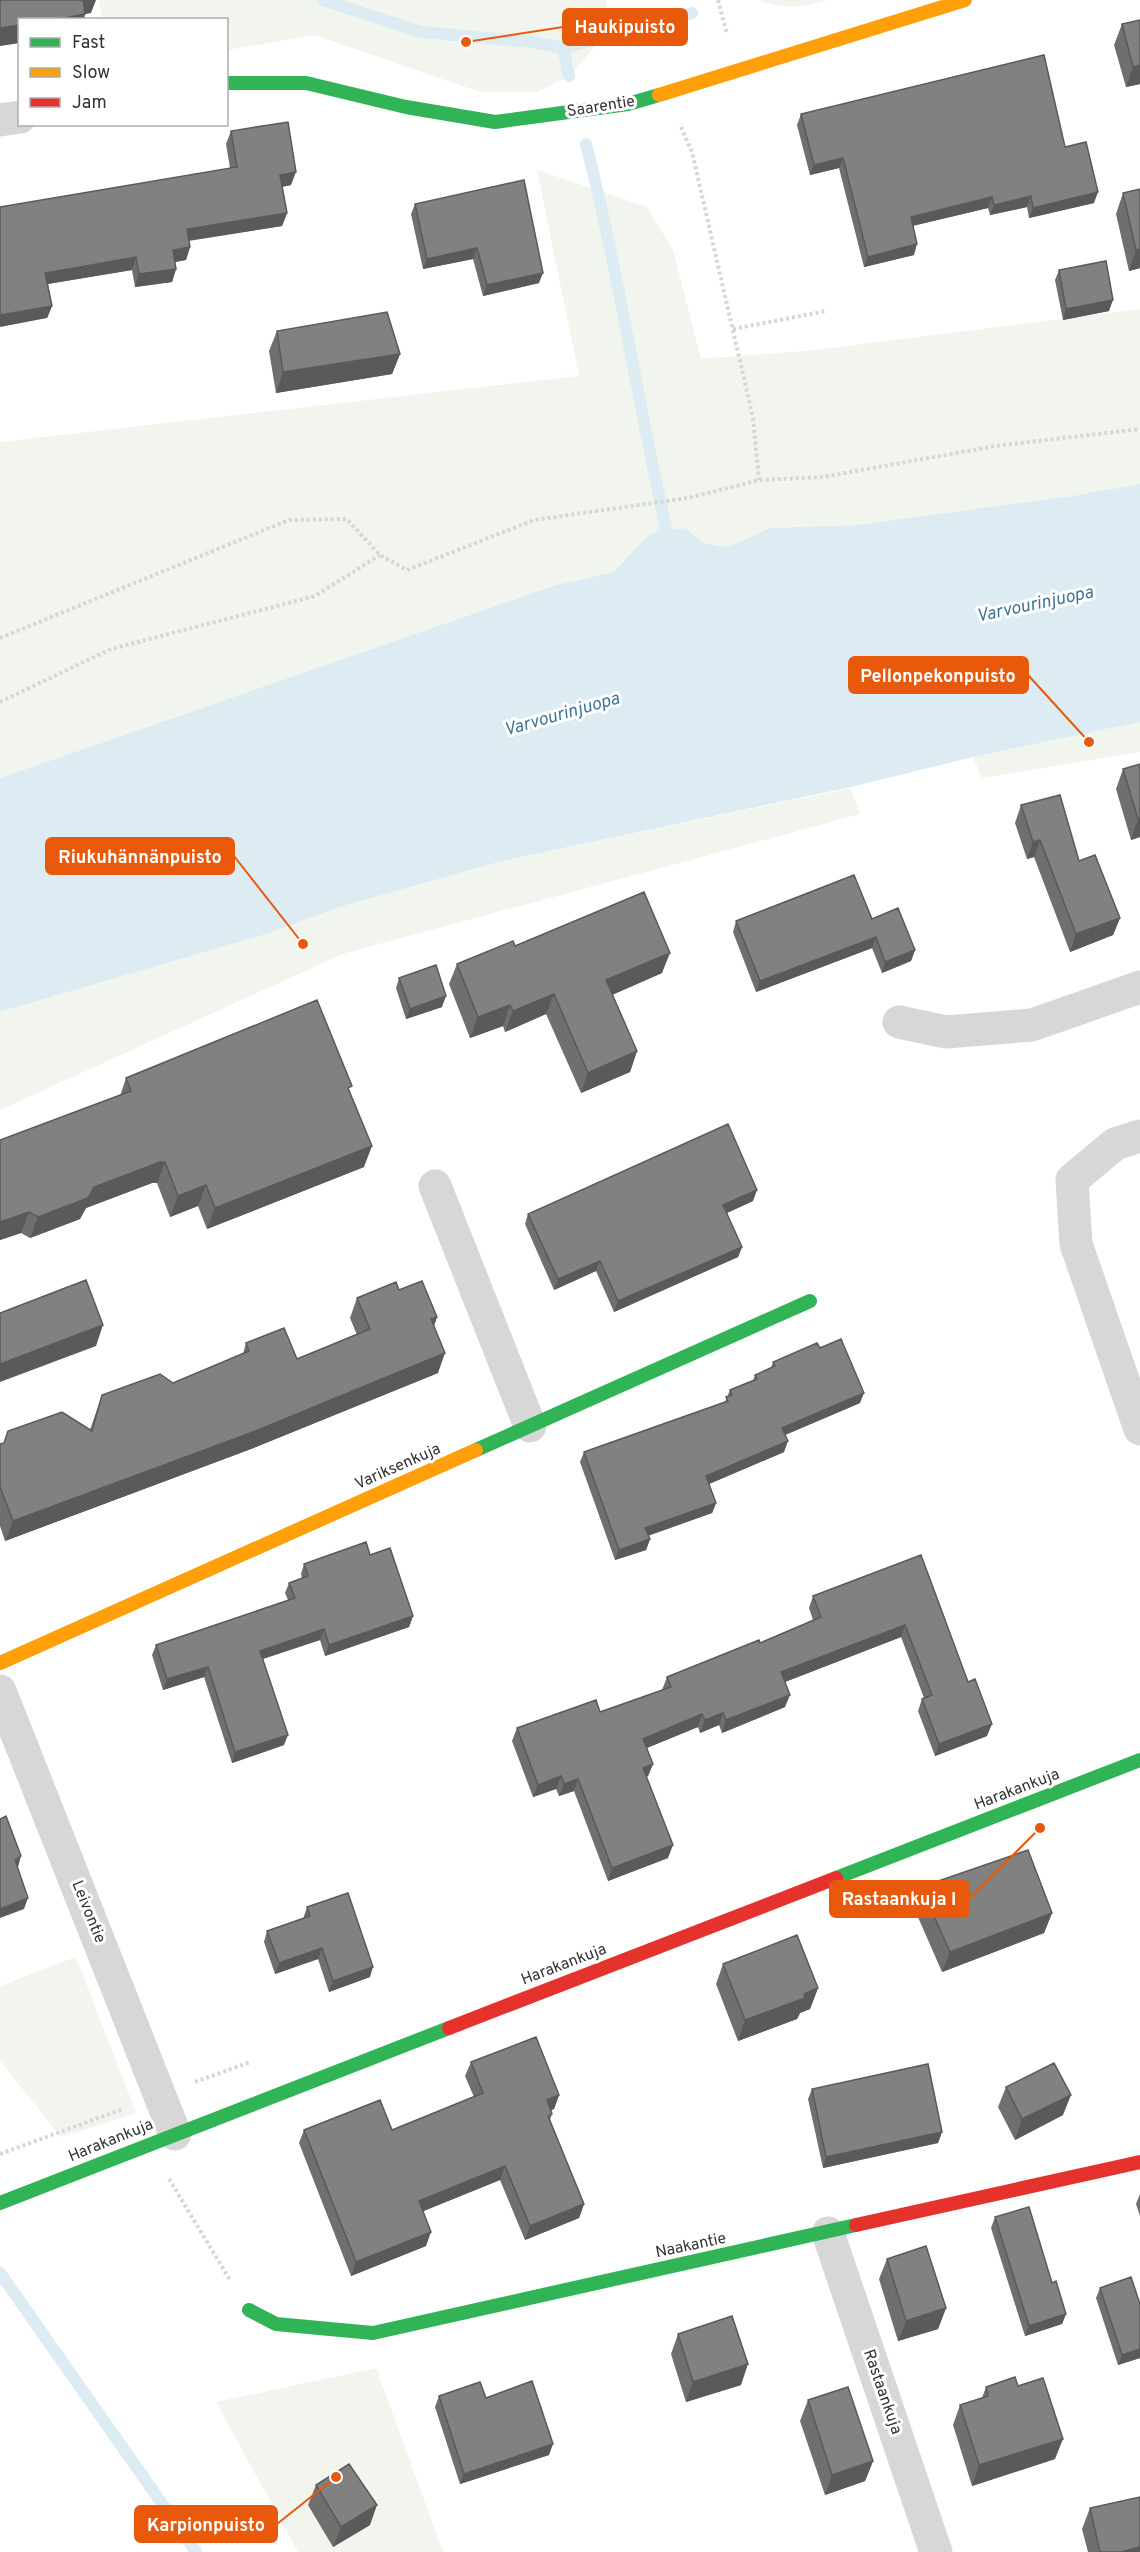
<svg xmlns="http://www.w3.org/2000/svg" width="1140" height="2552" font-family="Overpass,sans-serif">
<rect width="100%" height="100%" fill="#fff"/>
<path fill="#f1f5ed" d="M99 0H607L606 21 593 49 569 76 538 92H480L315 35 227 50 226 20 102 19Z
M759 0H829C804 7 784 10 759 0Z
M537 170 647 207 673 250 701 359 816 350 1140 309V484L1072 496 856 525 769 528 738 543 722 547 704 543 685 528 644 539 614 572 556 585 0 778V442L579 376Z
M1140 722V752L982 778 973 757Z
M851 788 860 814 342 954 0 1110V1012L263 935 340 907 502 861Z
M76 1957 136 2113 61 2137 0 2061V1986Z
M376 2368 443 2552H298L216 2402Z"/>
<path fill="#ddebf3" d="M1140 484V722L973 757 851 787 502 861 340 907 263 935 0 1012V778L556 585 614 572 644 539 657 531 685 528 704 543 722 547 738 543 769 528 856 525 1072 496Z"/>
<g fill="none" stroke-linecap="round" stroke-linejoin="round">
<path stroke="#ddebf3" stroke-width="12" d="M323 0 421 32 533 42 563 48 569 76
M563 48 692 13
M586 144C620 277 639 412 670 546
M0 2273 196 2552"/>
<path stroke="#d6d6d6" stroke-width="4" stroke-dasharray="3 3" stroke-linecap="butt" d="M718 0 727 34
M681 127 692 152 753 418 759 480
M733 329 826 311
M0 638 289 520 347 519 380 555 407 570 534 520 688 498 759 480 823 477 995 446 1140 429
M0 702 111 649 315 596 380 555
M195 2082 250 2062
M0 2154 123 2109
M169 2179 230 2280"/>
<path stroke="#d7d7d7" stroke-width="33" d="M0 120 20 117
M899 1022 946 1032 1032 1025 1140 987
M1140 1136 1115 1144 1072 1180 1076 1244 1140 1429
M435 1186 530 1426
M0 1691 175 2134
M828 2233 936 2552"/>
<path stroke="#30b455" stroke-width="14" d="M226 83H306L406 107 495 122 628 104 659 95
M476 1450 810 1301
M836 1878 1140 1760
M0 2203 449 2028
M249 2310 276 2324 373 2333 856 2225"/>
<path stroke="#ff9f0a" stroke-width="14" d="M659 95 965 0
M0 1663 476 1450"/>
<path stroke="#e5322d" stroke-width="14" d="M449 2028 836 1878
M856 2225 1140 2162"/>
</g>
<path fill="#6f6f6f" d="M1140 20V84L1126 87 1114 45 1122 24Z
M801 114 1065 147 1094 203 1029 218 1027 207 990 215 988 208 913 226 914 255 864 267 839 168 810 175 797 125Z
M231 131 291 185 282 187 287 213 282 226 189 240 190 247 186 260 175 262 176 269 172 282 135 287 132 270 48 284 52 306 47 318 0 207 230 168 226 144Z
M1140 189V268L1129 271 1116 214 1123 193Z
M415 204 539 283 483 296 473 259 423 269 411 214Z
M1059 270 1109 311 1063 320 1055 280Z
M277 331 400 354 392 374 276 393 269 351Z
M1140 764V837L1131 840 1116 789 1123 769Z
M1021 805 1079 861 1120 918 1113 935 1070 952 1034 857 1027 859 1015 823Z
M872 919 915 950 911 961 882 973 872 948 756 992 733 932 736 921Z
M515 946 662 973 612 995 637 1051 630 1072 581 1093 546 1014 505 1032 503 1026 470 1038 449 984 457 964Z
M399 978 442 1007 406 1019 396 988Z
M126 1078 350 1092 364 1167 207 1229 198 1206 170 1217 157 1183H152L86 1208 80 1219 30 1238 21 1233 0 1240 120 1096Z
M753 1201 727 1213 742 1247 738 1257 614 1312 596 1271 554 1290 525 1224 528 1214Z
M399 1290 437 1317 434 1326 438 1373 251 1449 5 1541 0 1526V1444L90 1430 102 1395 173 1383 243 1354 246 1343 297 1359 357 1335 350 1318 357 1298Z
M820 1348 860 1403 785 1435 784 1452 709 1484 716 1503 712 1513 648 1536 650 1539 646 1550 615 1560 580 1462 584 1452 725 1402 730 1390 753 1381 755 1375 771 1368 773 1362Z
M370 1555 413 1616 409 1627 325 1656 320 1640 263 1659 284 1745 232 1763 204 1677 163 1690 152 1655 156 1645 288 1600 285 1593 289 1583 302 1578 301 1574 304 1564Z
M921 1555 987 1736 935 1756 918 1711 922 1699 924 1698 901 1637 785 1682V1707L722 1733 719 1725 700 1733 698 1727 647 1748 653 1764 648 1776 646 1777 668 1858 608 1881 574 1791 559 1796 556 1789 533 1797 512 1741 517 1728 600 1712 662 1690 667 1677 760 1643 813 1620 809 1608 813 1596Z
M921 1887 1052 1913 1044 1933 942 1972 914 1908Z
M307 1907 370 1977 329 1992 318 1959 275 1974 264 1942 267 1931 303 1919Z
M723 1964 818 1988 810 2009 800 2013 797 2019 738 2041 716 1984Z
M471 2062 559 2095 554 2109 551 2110 552 2114 550 2120 584 2204 579 2218 525 2240 500 2180 423 2211 426 2246 351 2276 299 2143 304 2130H392L474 2097 465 2076Z
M1006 2087 1063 2115 1015 2140 998 2107Z
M812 2089 942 2132 938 2143 823 2168 808 2099Z
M1140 2194V2216L1136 2204Z
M995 2217 1052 2283 1066 2314 1062 2324 1025 2336 991 2228Z
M887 2259 946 2308 938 2329 898 2341 879 2279Z
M1100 2288 1140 2358 1118 2365 1096 2298Z
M678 2334 741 2385 686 2402 671 2354Z
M986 2387 1055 2459 972 2486 953 2425 960 2405 982 2398Z
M439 2396 486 2398 549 2455 460 2484 435 2407Z
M808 2400 873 2461 865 2481 825 2495 800 2421Z
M316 2485 370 2525 333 2547 308 2505Z
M1090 2508 1140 2552H1088L1082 2529Z"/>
<path fill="#5a5a5a" d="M82 0H96L91 13 76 16Z
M85 14 84 20H55Z
M20 25V43L0 46V28Z
M1140 65V84L1126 87 1133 67Z
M843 158 839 168 810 175 814 165Z
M296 172 291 185 276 188 280 175Z
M1098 192 1094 203 1029 218 1033 208Z
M1031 196 1027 207 990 215 994 205Z
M992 197 988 208 907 227 911 217Z
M287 213 282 226 182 242 187 229Z
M917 244 914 255 864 267 868 257Z
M190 247 186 260 169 263 173 250Z
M477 248 473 259 423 269 427 259Z
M1140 249V268L1129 271 1136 250Z
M136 257 132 270 41 285 45 273Z
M176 269 172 282 135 287 139 274Z
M543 273 539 283 483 296 487 285Z
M1113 300 1109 311 1063 320 1066 309Z
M52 306 47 318 0 327V315Z
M400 354 392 374 276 393 283 372Z
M1140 818V837L1131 840 1138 819Z
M1040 840 1034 857 1027 859 1033 842Z
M1120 918 1113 935 1070 952 1076 934Z
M876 937 872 948 756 992 760 981Z
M915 950 911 961 882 973 885 962Z
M670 953 662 973 598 1001 606 980Z
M554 994 546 1014 505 1032 513 1011Z
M446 996 442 1007 406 1019 410 1009Z
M510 1005 503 1026 470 1038 478 1017Z
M637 1051 630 1072 581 1093 588 1073Z
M372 1146 364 1167 207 1229 215 1208Z
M160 1162H165L157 1183H152L86 1208 80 1219 30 1238 38 1217 94 1187Z
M206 1185 198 1206 170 1217 178 1196Z
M757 1190 753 1201 720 1216 723 1205Z
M29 1212 21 1233 0 1240V1222Z
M742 1247 738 1257 614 1312 618 1301Z
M600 1261 596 1271 554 1290 558 1279Z
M437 1317 430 1336 431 1319Z
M103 1325 96 1346 0 1382V1364Z
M445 1353 438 1373 251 1449 5 1541 13 1521Z
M864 1393 860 1403 778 1438 782 1428Z
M788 1441 784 1452 702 1487 706 1476Z
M716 1503 712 1513 641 1538 645 1528Z
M650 1539 646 1550 615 1560 619 1550Z
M413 1616 409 1627 325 1656 329 1645Z
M905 1625 901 1637 777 1685 781 1672Z
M324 1629 320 1640 256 1661 260 1651Z
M208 1667 204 1677 163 1690 167 1679Z
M790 1695 785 1707 722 1733 726 1720Z
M723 1713 719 1725 700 1733 705 1720Z
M702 1714 698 1727 639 1751 643 1739Z
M992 1724 987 1736 935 1756 939 1744Z
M288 1735 284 1745 232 1763 235 1752Z
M653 1764 648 1776 638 1780 643 1768Z
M561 1776 556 1789 533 1797 538 1785Z
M578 1779 574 1791 559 1796 564 1784Z
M673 1845 668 1858 608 1881 612 1868Z
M21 1856 18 1867 11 1870 15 1860Z
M28 1898 24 1909 0 1918V1909Z
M1052 1913 1044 1933 942 1972 950 1952Z
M322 1948 318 1959 275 1974 279 1963Z
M373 1967 370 1977 329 1992 333 1981Z
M818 1988 810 2009 800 2013 797 2019 738 2041 745 2020Z
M559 2095 554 2109 542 2114 547 2100Z
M1071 2095 1063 2115 1015 2140 1022 2119Z
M942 2132 938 2143 823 2168 826 2157Z
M505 2166 500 2180 414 2215 419 2201Z
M584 2204 579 2218 525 2240 530 2226Z
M431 2232 426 2246 351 2276 356 2262Z
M946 2308 938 2329 898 2341 906 2321Z
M1066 2314 1062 2324 1025 2336 1029 2326Z
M1140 2349V2358L1118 2365 1122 2355Z
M748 2364 741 2385 686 2402 693 2382Z
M1063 2439 1055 2459 972 2486 979 2465Z
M553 2444 549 2455 460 2484 464 2474Z
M873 2461 865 2481 825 2495 832 2475Z
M377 2505 370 2525 333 2547 341 2527Z
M1140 2547V2552H1121Z"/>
<path fill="#818181" stroke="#5a5a5a" stroke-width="1.5" d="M0 0H83L85 14 55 20H20V25L0 28Z
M1140 20V65L1133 67 1122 24Z
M1044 55 1065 147 1086 142 1098 192 1033 208 1031 196 994 205 992 197 911 217 917 244 868 257 843 158 814 165 801 114Z
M288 122 296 172 280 175 287 213 187 229 190 247 173 250 176 269 139 274 136 257 45 273 52 306 0 315V207L237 167 231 131Z
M524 180 543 273 487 285 477 248 427 259 415 204Z
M1140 189V249L1136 250 1123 193Z
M1106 261 1113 300 1066 309 1059 270Z
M387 312 400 354 283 372 277 331Z
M1140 764V818L1138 819 1123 769Z
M1060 795 1079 861 1095 855 1120 918 1076 934 1040 840 1033 842 1021 805Z
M854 875 872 919 898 908 915 950 885 962 876 937 760 981 736 921Z
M644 892 670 953 606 980 637 1051 588 1073 554 994 513 1011 510 1005 478 1017 457 964 513 941 515 946Z
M436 965 446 996 410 1009 399 978Z
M317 1000 352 1086 348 1088 372 1146 215 1208 206 1185 178 1196 165 1162H160L94 1187 88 1198 38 1217 29 1212 0 1222V1140L131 1091 126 1078Z
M728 1124 757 1190 723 1205 742 1247 618 1301 600 1261 558 1279 528 1214Z
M86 1280 103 1325 0 1364V1313Z
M422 1281 437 1317 431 1319 445 1353 258 1430 13 1521 0 1487V1444L4 1443 8 1431 62 1412 92 1431 102 1395 160 1374 173 1383 249 1351 246 1343 284 1328 297 1359 370 1329 357 1298 396 1282 399 1290Z
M841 1339 864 1393 782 1428 788 1441 706 1476 716 1503 645 1528 650 1539 619 1550 584 1452 728 1401 726 1397 732 1395 730 1390 757 1379 755 1375 775 1366 773 1362 817 1343 820 1348Z
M366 1542 370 1555 390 1548 413 1616 329 1645 324 1629 260 1651 288 1735 235 1752 208 1667 167 1679 156 1645 295 1598 289 1583 308 1576 304 1564Z
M921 1555 968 1682 975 1679 992 1724 939 1744 922 1699 932 1695 905 1625 781 1672 790 1695 726 1720 723 1713 705 1720 702 1714 643 1739 653 1764 643 1768 673 1845 612 1868 578 1779 564 1784 561 1776 538 1785 517 1728 596 1700 600 1712 671 1687 667 1677 759 1640 760 1643 821 1617 813 1596Z
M6 1816 21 1856 15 1860 28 1898 0 1909V1819Z
M1028 1850 1052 1913 950 1952 921 1887Z
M348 1893 373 1967 333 1981 322 1948 279 1963 267 1931 310 1916 307 1907Z
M797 1935 818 1988 804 1994 805 1998 745 2020 723 1964Z
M536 2037 559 2095 547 2100 552 2114 548 2116 584 2204 530 2226 505 2166 419 2201 431 2232 356 2262 304 2130 380 2100 392 2130 483 2093 471 2062Z
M1054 2063 1071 2095 1022 2119 1006 2087Z
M928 2064 942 2132 826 2157 812 2089Z
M1029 2207 1052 2283 1056 2281 1066 2314 1029 2326 995 2217Z
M926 2246 946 2308 906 2321 887 2259Z
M1131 2277 1140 2304V2349L1122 2355 1100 2288Z
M732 2316 748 2364 693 2382 678 2334Z
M1015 2377 1018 2386 1043 2378 1063 2439 979 2465 960 2405 988 2396 986 2387Z
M532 2381 553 2444 464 2474 439 2396 480 2382 486 2398Z
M848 2387 873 2461 832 2475 808 2400Z
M349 2464 377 2505 341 2527 316 2485Z
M1140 2497V2547L1121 2552H1100L1090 2508Z"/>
<g text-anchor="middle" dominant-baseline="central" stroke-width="6" stroke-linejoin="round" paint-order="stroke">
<g font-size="16" fill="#333" stroke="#fff">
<text transform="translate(601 107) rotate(-9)">Saarentie</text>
<text transform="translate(398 1467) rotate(-24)">Variksenkuja</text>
<text transform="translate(1017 1790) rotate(-21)">Harakankuja</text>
<text transform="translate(88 1912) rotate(68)">Leivontie</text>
<text transform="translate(564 1965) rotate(-21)">Harakankuja</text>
<text transform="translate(111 2141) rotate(-22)">Harakankuja</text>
<text transform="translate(691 2246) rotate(-12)">Naakantie</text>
<text transform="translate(882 2392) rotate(71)">Rastaankuja</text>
</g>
<g font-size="18" font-style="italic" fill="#3f7597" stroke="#fff">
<text transform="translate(1035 605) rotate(-12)">Varvourinjuopa</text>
<text transform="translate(562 715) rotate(-16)">Varvourinjuopa</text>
</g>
</g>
<path fill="none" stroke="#e8590c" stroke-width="2" d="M466 42L563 27M1089 742L1028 675M303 944L234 856M1040 1828L969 1899M336 2477L277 2524"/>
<g fill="#e8590c" stroke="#fff" stroke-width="2">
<circle cx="466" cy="42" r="6"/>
<circle cx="1089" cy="742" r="6"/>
<circle cx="303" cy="944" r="6"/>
<circle cx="1040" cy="1828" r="6"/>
<circle cx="336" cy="2477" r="6"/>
</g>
<g fill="#e8590c" stroke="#e8590c" stroke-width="2">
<rect x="563" y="9" width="124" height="36" rx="6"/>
<rect x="849" y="657" width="179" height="36" rx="6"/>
<rect x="46" y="838" width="188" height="36" rx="6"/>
<rect x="830" y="1881" width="139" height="36" rx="6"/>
<rect x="135" y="2506" width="142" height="36" rx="6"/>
</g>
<g font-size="18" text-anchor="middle" font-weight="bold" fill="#fff">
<text x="625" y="33">Haukipuisto</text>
<text x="938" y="682">Pellonpekonpuisto</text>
<text x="140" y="863">Riukuhännänpuisto</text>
<text x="899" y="1905">Rastaankuja I</text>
<text x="206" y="2531">Karpionpuisto</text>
</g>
<rect x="18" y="18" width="210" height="108" fill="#ffffff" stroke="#adadad" stroke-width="1.5"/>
<rect x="30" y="38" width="30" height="9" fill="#30b455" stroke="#adadad" stroke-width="1.5"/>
<text x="72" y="48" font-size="18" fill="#333333">Fast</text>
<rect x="30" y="68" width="30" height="9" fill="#ff9f0a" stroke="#adadad" stroke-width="1.5"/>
<text x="72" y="78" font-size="18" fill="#333333">Slow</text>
<rect x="30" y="98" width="30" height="9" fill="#e5322d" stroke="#adadad" stroke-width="1.5"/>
<text x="72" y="108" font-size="18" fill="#333333">Jam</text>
</svg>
